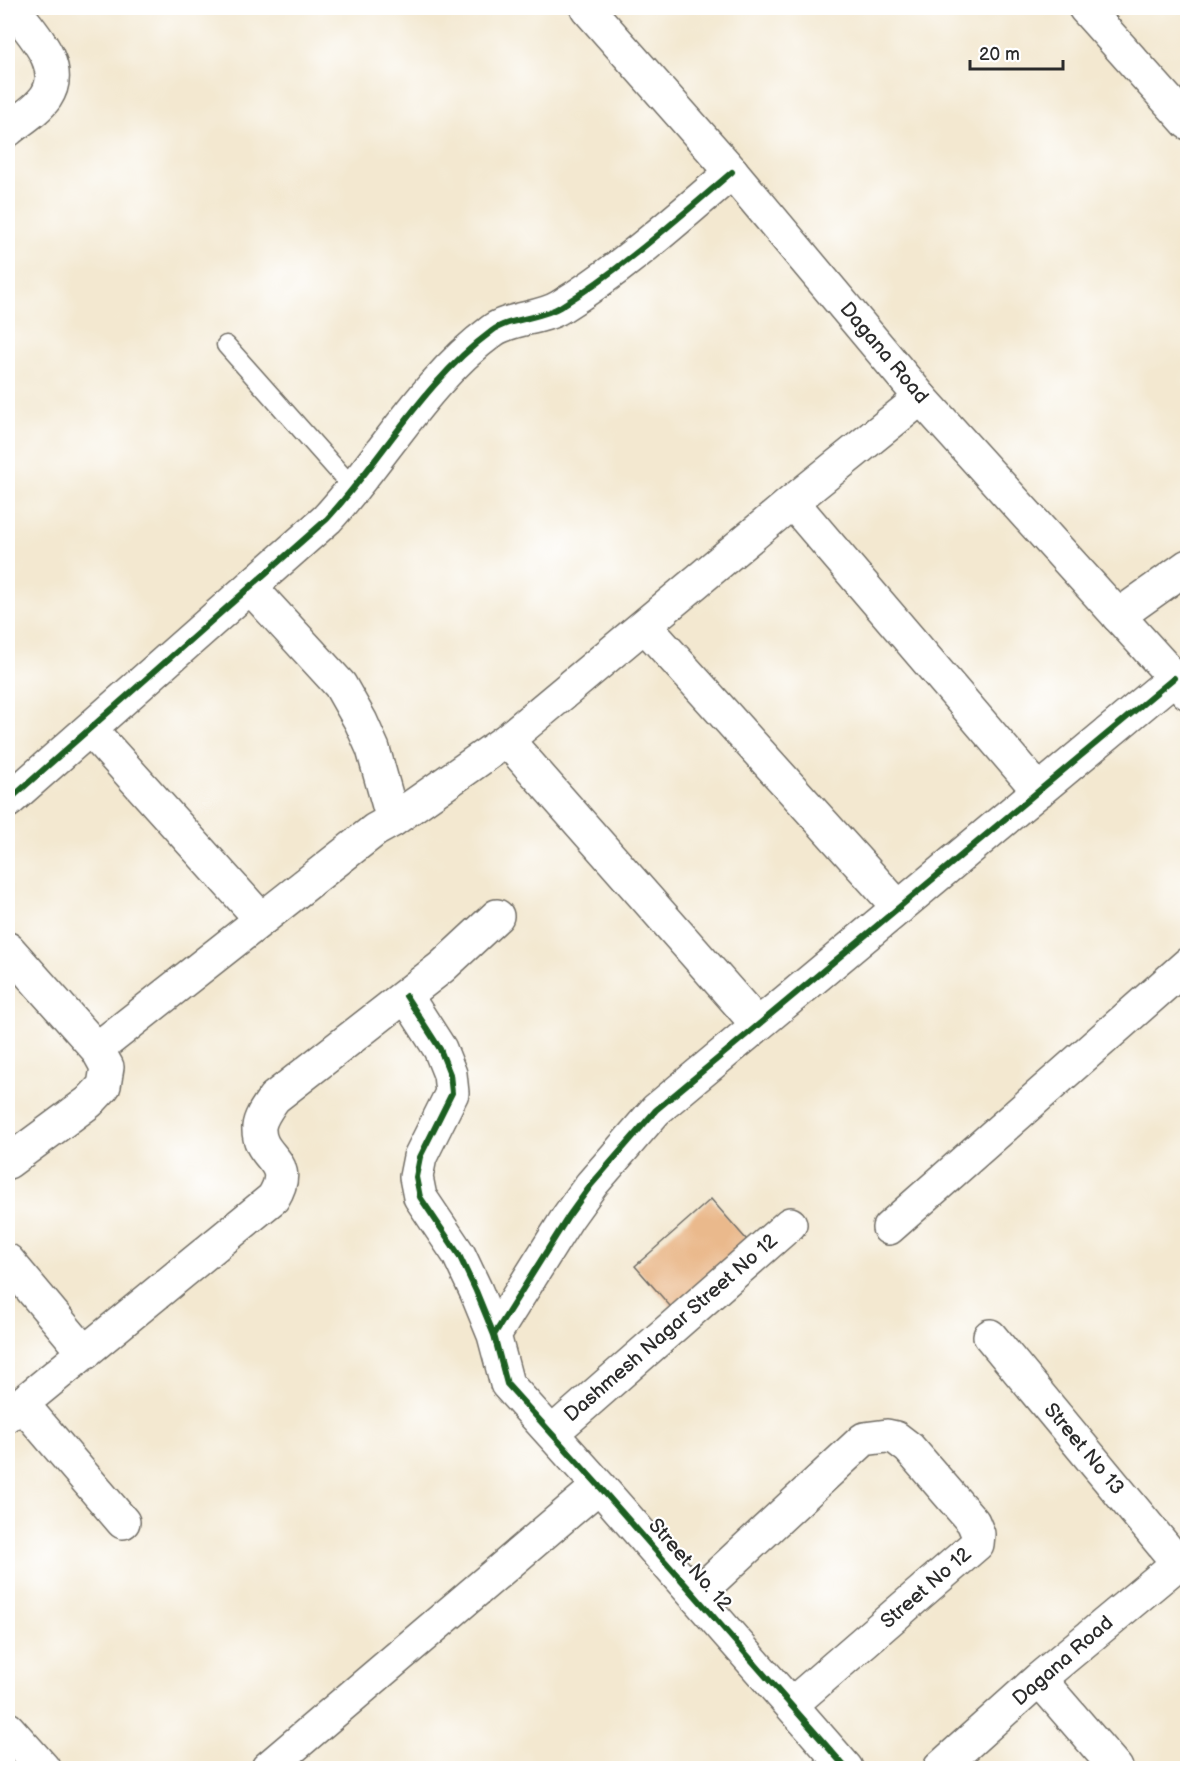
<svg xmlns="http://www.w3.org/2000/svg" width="1195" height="1776" font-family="'Balsamiq Sans',sans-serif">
<rect width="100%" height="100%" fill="#fff"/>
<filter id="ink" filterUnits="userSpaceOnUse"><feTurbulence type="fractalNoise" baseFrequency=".0167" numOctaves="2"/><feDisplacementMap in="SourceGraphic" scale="12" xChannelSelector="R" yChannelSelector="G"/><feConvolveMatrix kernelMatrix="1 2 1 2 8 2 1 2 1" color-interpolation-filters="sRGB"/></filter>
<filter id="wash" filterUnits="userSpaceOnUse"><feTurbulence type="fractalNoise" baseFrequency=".008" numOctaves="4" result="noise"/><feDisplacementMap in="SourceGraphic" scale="24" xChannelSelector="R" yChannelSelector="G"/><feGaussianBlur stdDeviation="1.35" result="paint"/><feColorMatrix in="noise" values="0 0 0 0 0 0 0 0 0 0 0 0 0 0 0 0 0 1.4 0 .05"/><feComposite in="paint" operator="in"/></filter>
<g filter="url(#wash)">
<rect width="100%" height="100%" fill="#f3e8d0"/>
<g id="blocks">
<path fill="#eab98c" d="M711 1199 753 1247 677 1314 635 1266Z"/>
</g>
</g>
<g filter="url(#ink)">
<use href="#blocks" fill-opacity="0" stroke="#716d65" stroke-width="1.5"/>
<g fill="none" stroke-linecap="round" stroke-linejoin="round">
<g stroke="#716d65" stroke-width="21">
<path id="lane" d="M226 345 354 489"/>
</g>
<g stroke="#716d65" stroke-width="36">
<path id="street" d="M1085 8 1188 123
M8 130C20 120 37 110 46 97 67 66 30 31 13 8
M792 502 1039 791
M250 587 340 685 361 722 373 749 393 820
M1118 616 1188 566
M645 626 899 908
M90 729 261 919
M8 801 327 519C383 458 424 381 492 331 509 318 541 319 560 307 622 269 677 219 732 172
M8 949 97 1049 107 1067 104 1086 89 1102 8 1162
M406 996 440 1049 450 1074 452 1093 420 1157 416 1177 420 1197 459 1255 476 1291 494 1335 507 1384 599 1486 846 1768
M758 1025 507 740 792 502 921 398
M97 1049 375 830 393 820 507 740
M889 1228 1188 964
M8 1261 85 1353
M494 1335 568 1217 591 1185 656 1110 1174 678
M990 1336 1178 1563
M22 1404 123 1522
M8 1415 273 1198C297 1159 257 1160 259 1127 260 1117 268 1107 274 1098L442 967 497 916
M552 1433 790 1224
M695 1596 864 1439 887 1436 896 1438 909 1448 973 1522 978 1534 977 1544 791 1705
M268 1768 599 1486"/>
</g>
<g stroke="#716d65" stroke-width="36">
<path id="secondary" d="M587 8 732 172 921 398 1188 693
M1039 1679 1116 1768
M8 1729 43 1768
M940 1768 1039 1679 1188 1555"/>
</g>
<use href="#lane" stroke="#fff" stroke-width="18"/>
<use href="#street" stroke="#fff" stroke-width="33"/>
<use href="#secondary" stroke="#fff" stroke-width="33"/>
<g stroke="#fff" stroke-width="10">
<path id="cycleway" d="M8 801 327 519C383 458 424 381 492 331 509 318 541 319 560 307 622 269 677 219 732 172
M406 996 440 1049 450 1074 452 1093 420 1157 416 1177 420 1197 459 1255 476 1291 494 1335 507 1384 599 1486 846 1768
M494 1335 568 1217 591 1185 656 1110 1174 678"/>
</g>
<use href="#cycleway" stroke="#1b5e20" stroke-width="6"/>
</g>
</g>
<g text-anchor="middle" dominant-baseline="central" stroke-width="4.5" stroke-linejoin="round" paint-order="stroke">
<g font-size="20" fill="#2b2b2b" stroke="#fff">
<text transform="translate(884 353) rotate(50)">Dagana Road</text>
<text transform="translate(671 1328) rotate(-41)">Dashmesh Nagar Street No 12</text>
<text transform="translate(1084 1449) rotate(50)">Street No 13</text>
<text transform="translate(690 1565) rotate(49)">Street No. 12</text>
<text transform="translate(926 1588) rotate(-41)">Street No 12</text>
<text transform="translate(1063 1661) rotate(-41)">Dagana Road</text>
</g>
</g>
<rect width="1195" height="1776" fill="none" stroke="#fff" stroke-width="30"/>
<path d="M970 60v9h93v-9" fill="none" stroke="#2b2b2b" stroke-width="3"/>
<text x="979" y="60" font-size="18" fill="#2b2b2b" stroke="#ffffff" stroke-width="4.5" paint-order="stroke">20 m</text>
</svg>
